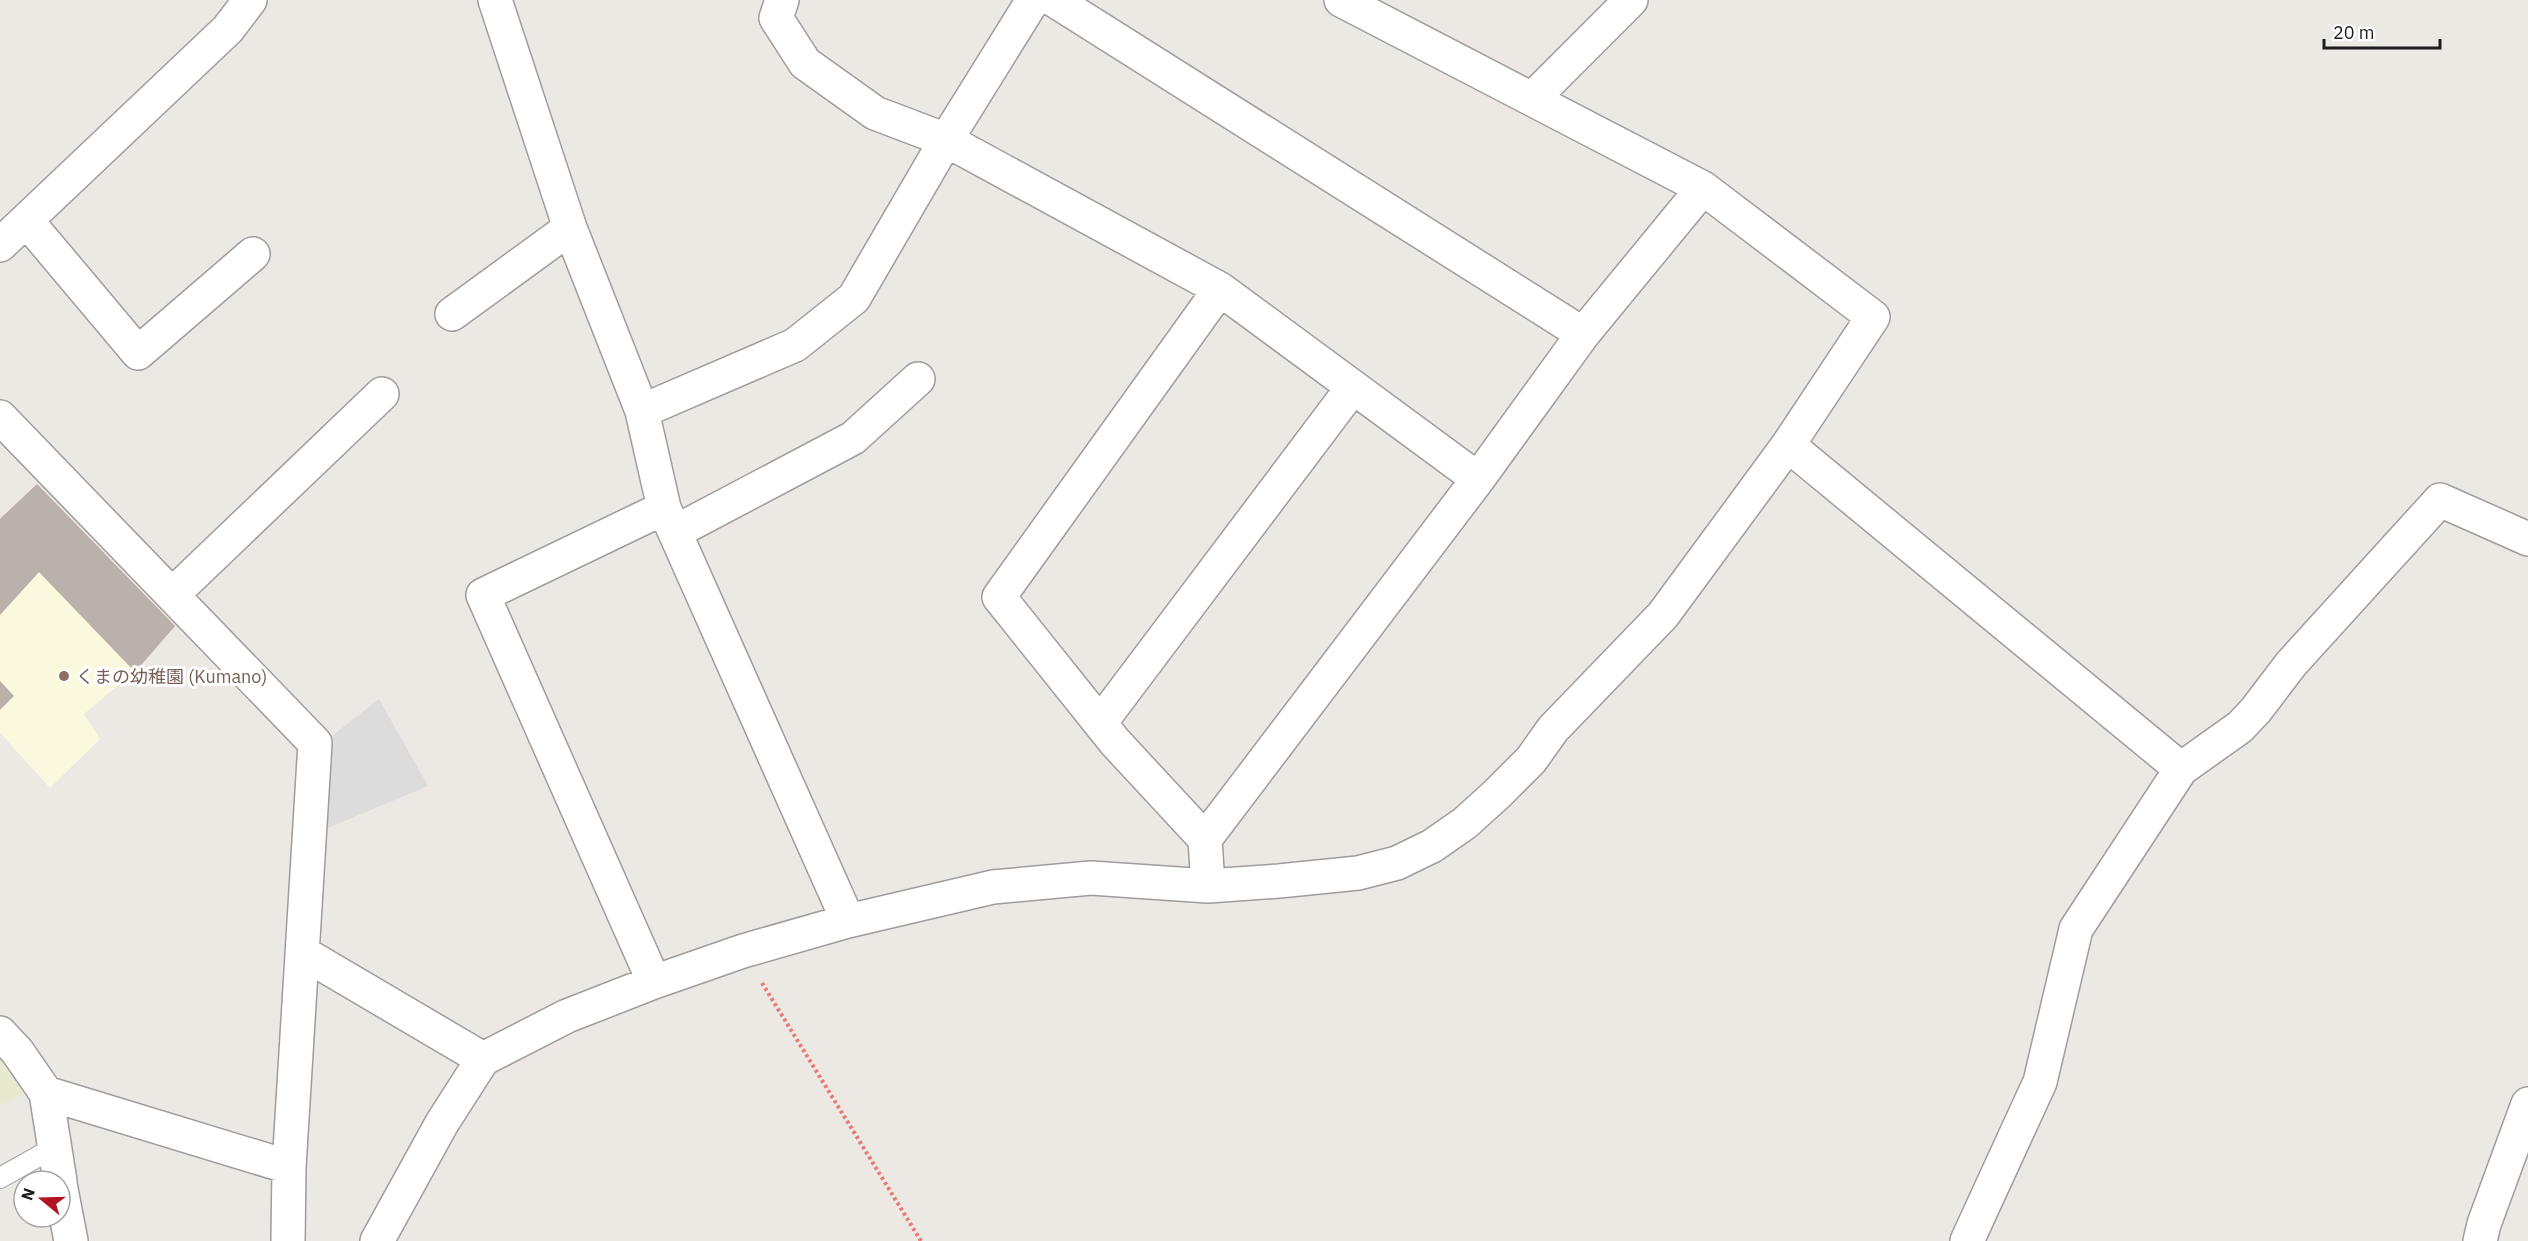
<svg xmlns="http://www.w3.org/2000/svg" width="2528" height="1241" font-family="'IBM Plex Sans','Noto Sans JP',sans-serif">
<rect width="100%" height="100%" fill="#ece8e3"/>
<path fill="#fbf9dd" d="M39 571 135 671 84 714 100 739 50 788 0 733V709L13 696 0 682V614Z"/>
<path fill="#e9e9cf" d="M0 1056 30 1091 0 1105Z"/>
<path fill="#dcdcdc" d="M379 699 428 786 316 833 322 744Z"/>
<path fill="#b9b1ac" stroke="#bcaea7" stroke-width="1.5" d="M37 485 174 626 135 671 39 571 0 614V520Z
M0 682 13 696 0 709Z"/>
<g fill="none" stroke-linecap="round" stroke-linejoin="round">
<g stroke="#9d9d9d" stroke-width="22">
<path id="service" d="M0 1178 55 1147"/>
</g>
<g stroke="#9d9d9d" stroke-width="36">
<path id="minor" d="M495 0 570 228 642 411 664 508 848 921
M782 0 776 18 805 63 875 113 946 140 1220 289 1478 479
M1054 0 1583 334
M1532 99 1631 0
M27 221 138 353 253 254
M0 245 228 29 250 0
M452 314 570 228
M642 411 795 345 854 298 946 140 1033 0
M0 417 315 743 289 1167 288 1241
M1788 445 2181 769
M675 532 853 438 918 379
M173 594 382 394
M1100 723 1353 387
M1205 839 1478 479 1583 334 1703 188
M1208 886 1205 839 1115 742 999 597 1220 289
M303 953 483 1059
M654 982 483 595 664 508
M0 1033 17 1051 46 1093 60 1181
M46 1093 289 1167
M60 1184 71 1241
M377 1241 442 1123 483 1059 567 1016 654 982 743 951 848 921 993 887 1091 878 1208 886 1279 881 1358 873 1397 863 1432 846 1465 823 1497 794 1531 760 1553 729 1663 615 1788 445 1873 317 1703 188 1341 0
M1967 1241 2040 1082 2076 929 2181 769 2240 727 2256 710 2291 664 2440 500 2528 539
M2480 1241 2484 1224 2528 1104"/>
</g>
<path stroke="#ea7976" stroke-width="4" stroke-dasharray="3 3" stroke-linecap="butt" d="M762 983 921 1241"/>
<use href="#service" stroke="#fff" stroke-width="20"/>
<use href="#minor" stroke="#fff" stroke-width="33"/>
</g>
<circle fill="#8d6e63" stroke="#fff" stroke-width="2" cx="64" cy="676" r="6"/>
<g text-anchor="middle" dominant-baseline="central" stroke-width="6" stroke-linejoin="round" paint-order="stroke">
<g font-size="18" fill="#785e54" stroke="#fff" text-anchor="start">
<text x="76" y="676">くまの幼稚園 (Kumano)</text>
</g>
</g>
<g transform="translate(42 1199) rotate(289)"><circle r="28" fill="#ffffff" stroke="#a4a4a4" stroke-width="1.5"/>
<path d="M0-4.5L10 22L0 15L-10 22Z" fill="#b21521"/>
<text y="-9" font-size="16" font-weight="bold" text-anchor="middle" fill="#1c1c1c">N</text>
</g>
<path d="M2324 39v9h116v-9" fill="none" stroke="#1c1c1c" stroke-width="3"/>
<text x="2333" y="39" font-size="18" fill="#1c1c1c" stroke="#ffffff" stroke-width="4.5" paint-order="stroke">20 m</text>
</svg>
